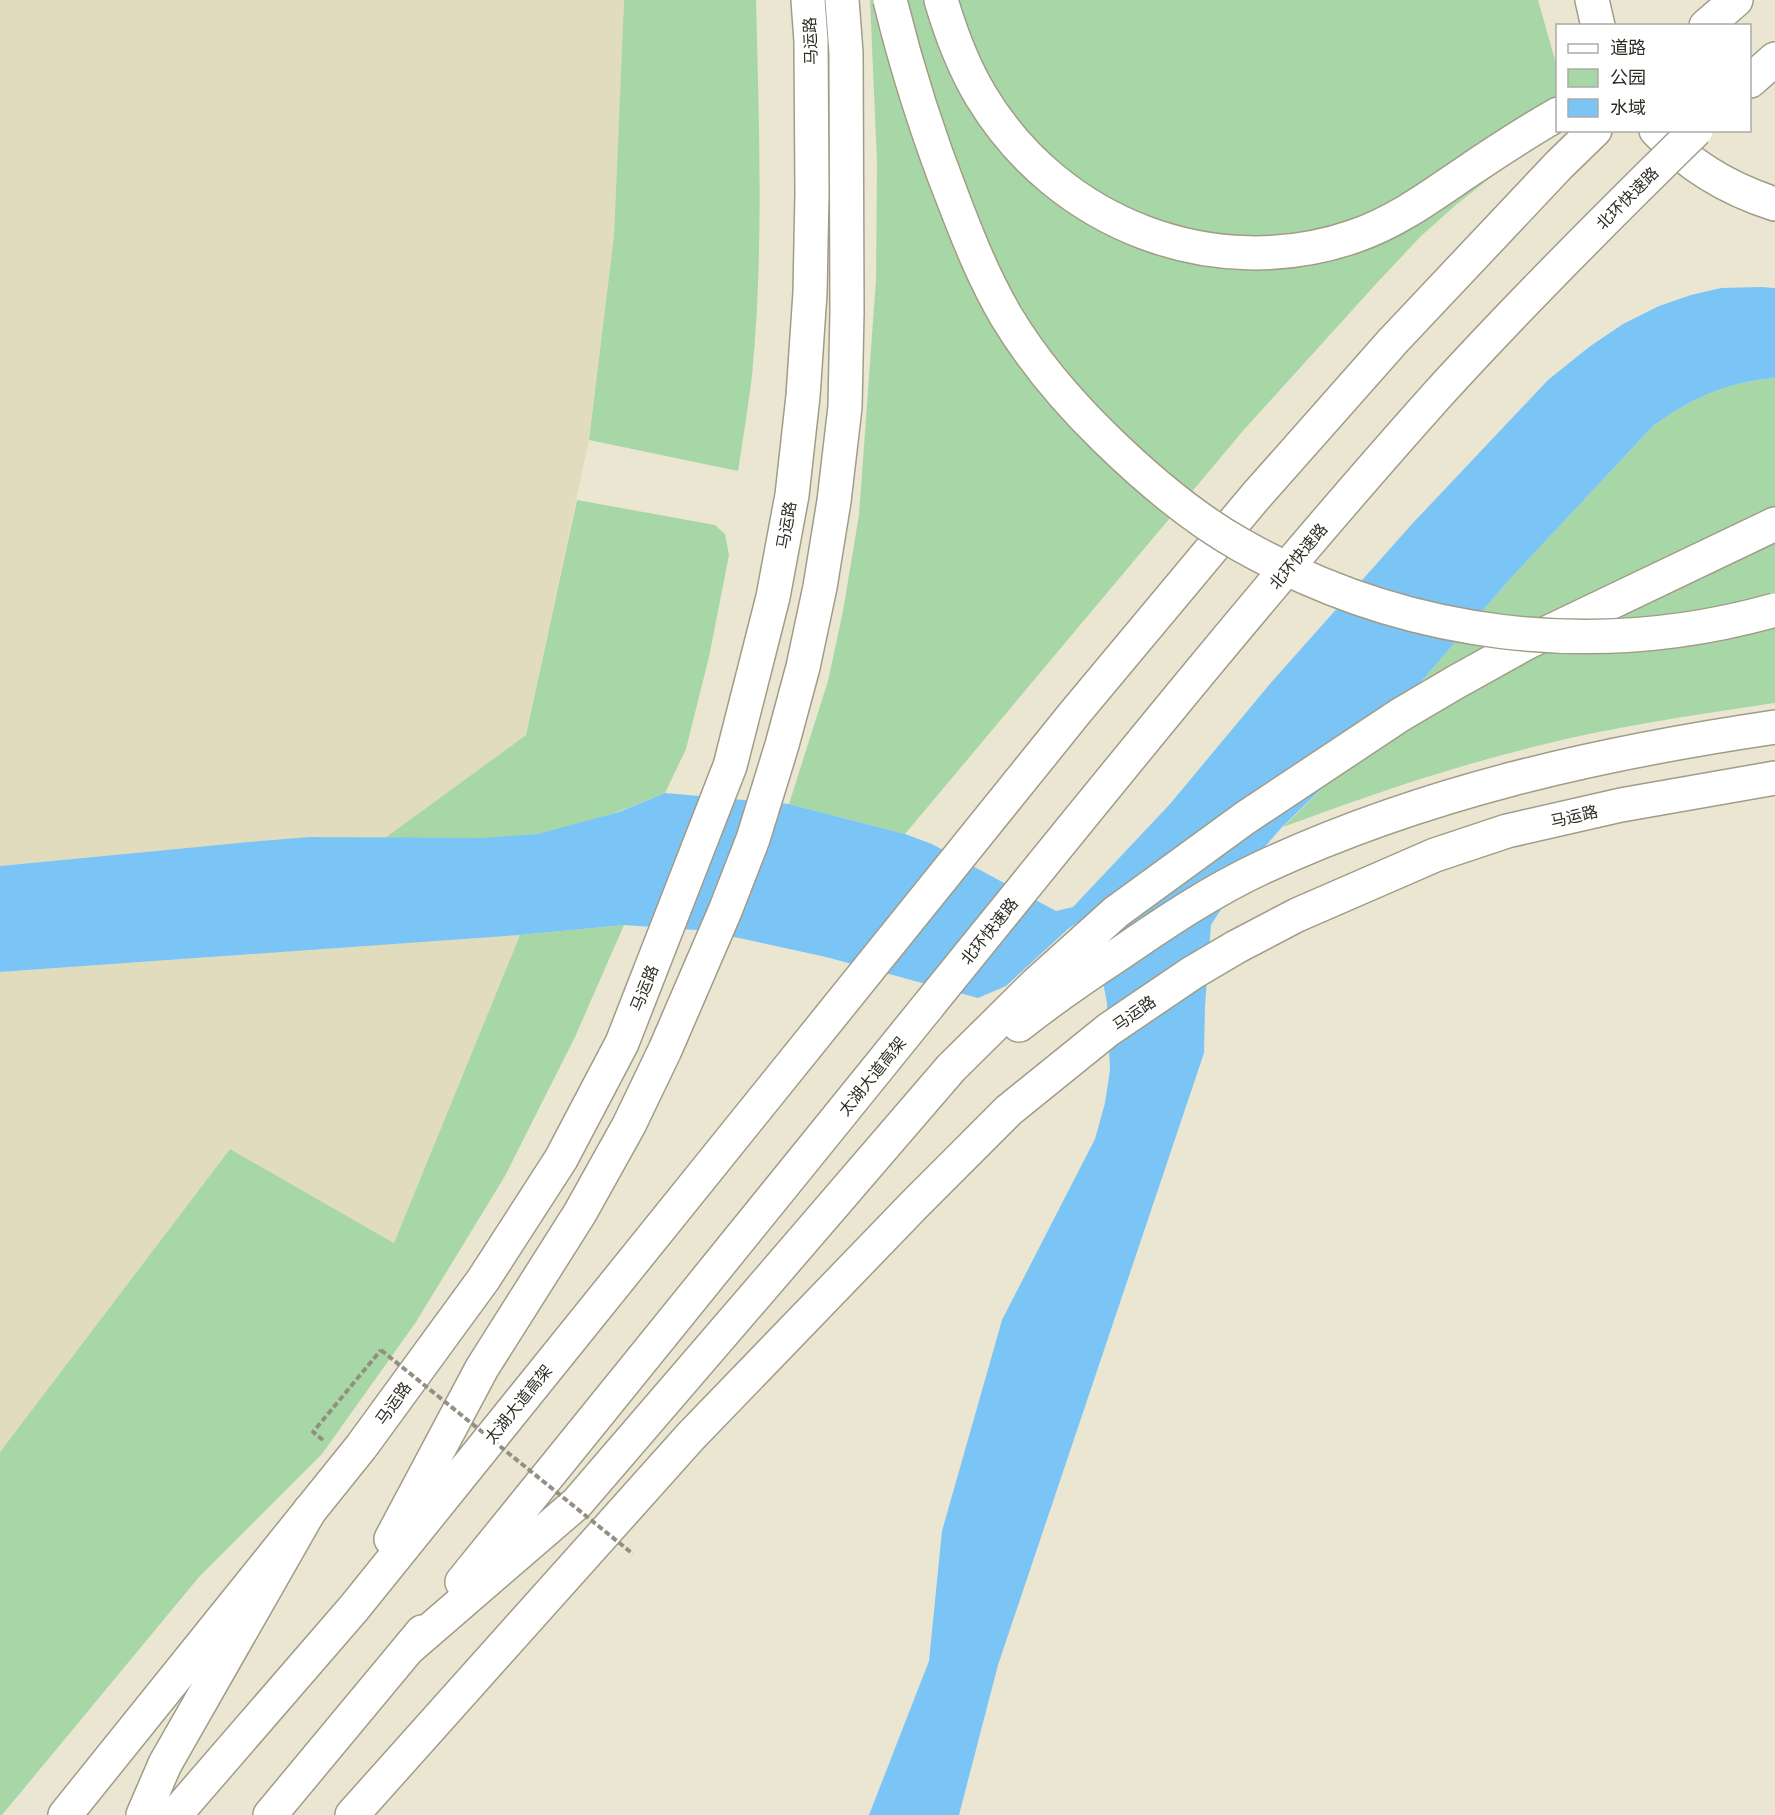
<svg xmlns="http://www.w3.org/2000/svg" width="1775" height="1815" font-family="'Archivo Narrow','Noto Sans SC',sans-serif">
<rect width="100%" height="100%" fill="#ebe6d1"/>
<path fill="#e2dcbf" d="M0 0H624L614 235 589 440 526 735 385 838 309 837 249 842 0 866Z
M520 935 394 1243 230 1149 0 1452V972Z"/>
<path fill="#a8d7a7" d="M624 0H756C759 125 764 251 752 376 748 407 743 439 738 471L589 440 614 235Z
M870 0H1538L1557 67V125L1457 204 1421 236 1375 285 1242 432 905 834 789 804 828 681 843 611 859 515 876 280 877 163Z
M1775 378V703C1693 715 1610 727 1529 748 1445 769 1364 797 1283 827L1360 752 1510 579 1653 426C1692 398 1727 382 1775 378Z
M577 500 715 525 725 534 729 555 709 657 686 749 665 793C624 810 582 827 537 834 487 842 435 838 385 838L526 735Z
M624 925 575 1037 505 1176 416 1322 322 1454 199 1577 2 1815H0V1452L230 1149 394 1243 520 935Z"/>
<path fill="#7ac5f5" d="M1761 287 1775 288V378C1727 382 1692 398 1653 426L1510 579 1360 752 1282 827 1251 863 1211 925 1205 1006 1204 1053 998 1665 959 1815H869L929 1661 942 1531 1002 1320 1095 1139 1105 1103 1110 1070 1107 1003 1090 914 1068 929 1006 986 978 998 826 957 744 939 696 930 624 925 520 935 0 972V866L249 842 309 837 485 838 538 834 619 812 665 793 789 804 905 834 932 844 1056 911 1073 907 1170 804 1269 685 1412 524 1548 380 1589 347 1623 324 1659 306 1691 295 1721 288Z"/>
<g fill="none" stroke-linecap="round" stroke-linejoin="round">
<g stroke="#a19c88" stroke-width="36">
<path id="major" d="M1592 0 1598 26
M1656 130C1689 166 1728 189 1775 204
M65 1815 361 1447 483 1280 561 1159 622 1043 730 766 773 597 792 495 803 396 810 293 812 193 811 41 808 0
M352 1815 691 1436 915 1204 1009 1110 1108 1030 1192 973 1236 947 1297 915 1435 855 1507 831 1621 805 1775 778"/>
</g>
<g stroke="#a19c88" stroke-width="36">
<path id="highway" d="M941 0C951 34 963 66 981 96 1058 224 1214 285 1355 236 1395 222 1427 199 1462 175 1493 154 1525 133 1558 114
M1706 26 1736 0
M1750 81 1775 59
M1019 1025C1052 999 1087 975 1122 952 1167 921 1212 891 1261 868 1424 792 1599 753 1775 727
M391 1539 482 1368 580 1213 629 1125 665 1050 725 911 753 839 782 745 803 667 820 587 834 501 845 407 847 312 846 53 842 0
M462 1582 928 1006
M409 1648 577 1503 951 1068 1036 984 1116 912 1245 818 1400 715 1456 682 1528 642 1775 524
M143 1815 165 1764 310 1510
M175 1815 354 1608 1074 714 1255 497 1393 341 1559 165 1595 130
M270 1815 422 1632"/>
</g>
<path stroke="#939081" stroke-width="4" stroke-dasharray="6 3" stroke-linecap="butt" d="M323 1440 313 1432 381 1350"/>
<use href="#major" stroke="#fff" stroke-width="33"/>
<use href="#highway" stroke="#fff" stroke-width="33"/>
<g stroke="#a19c88" stroke-width="36" stroke-linecap="butt">
<path id="highway-bridge" d="M890 0C907 70 929 138 955 204 970 243 985 280 1006 316 1033 361 1069 403 1106 439 1147 479 1191 517 1241 545 1405 638 1594 661 1775 610
M928 1006C1095 800 1261 592 1438 394 1521 303 1608 216 1696 130"/>
</g>
<path stroke="#939081" stroke-width="4" stroke-dasharray="6 3" stroke-linecap="butt" d="M381 1350 633 1554"/>
<use href="#highway-bridge" stroke="#fff" stroke-width="33"/>
</g>
<g text-anchor="middle" dominant-baseline="central" stroke-width="6" stroke-linejoin="round" paint-order="stroke">
<g font-size="16" fill="#2e2d24" stroke="#fff">
<text transform="translate(810 41) rotate(-92)">马运路</text>
<text transform="translate(1627 198) rotate(-45)">北环快速路</text>
<text transform="translate(786 525) rotate(-80)">马运路</text>
<text transform="translate(1298 556) rotate(-50)">北环快速路</text>
<text transform="translate(1574 816) rotate(-13)">马运路</text>
<text transform="translate(989 931) rotate(-51)">北环快速路</text>
<text transform="translate(644 988) rotate(-68)">马运路</text>
<text transform="translate(1134 1013) rotate(-35)">马运路</text>
<text transform="translate(872 1076) rotate(-51)">太湖大道高架</text>
<text transform="translate(393 1403) rotate(-54)">马运路</text>
<text transform="translate(518 1404) rotate(-51)">太湖大道高架</text>
</g>
</g>
<rect x="1556" y="24" width="195" height="108" fill="#ffffff" stroke="#ababa7" stroke-width="1.5"/>
<rect x="1568" y="44" width="30" height="9" fill="#ffffff" stroke="#ababa7" stroke-width="1.5"/>
<text x="1610" y="54" font-size="18" fill="#2e2d24">道路</text>
<rect x="1568" y="69" width="30" height="18" fill="#a8d7a7" stroke="#ababa7" stroke-width="1.5"/>
<text x="1610" y="84" font-size="18" fill="#2e2d24">公园</text>
<rect x="1568" y="99" width="30" height="18" fill="#7ac5f5" stroke="#ababa7" stroke-width="1.5"/>
<text x="1610" y="114" font-size="18" fill="#2e2d24">水域</text>
</svg>
